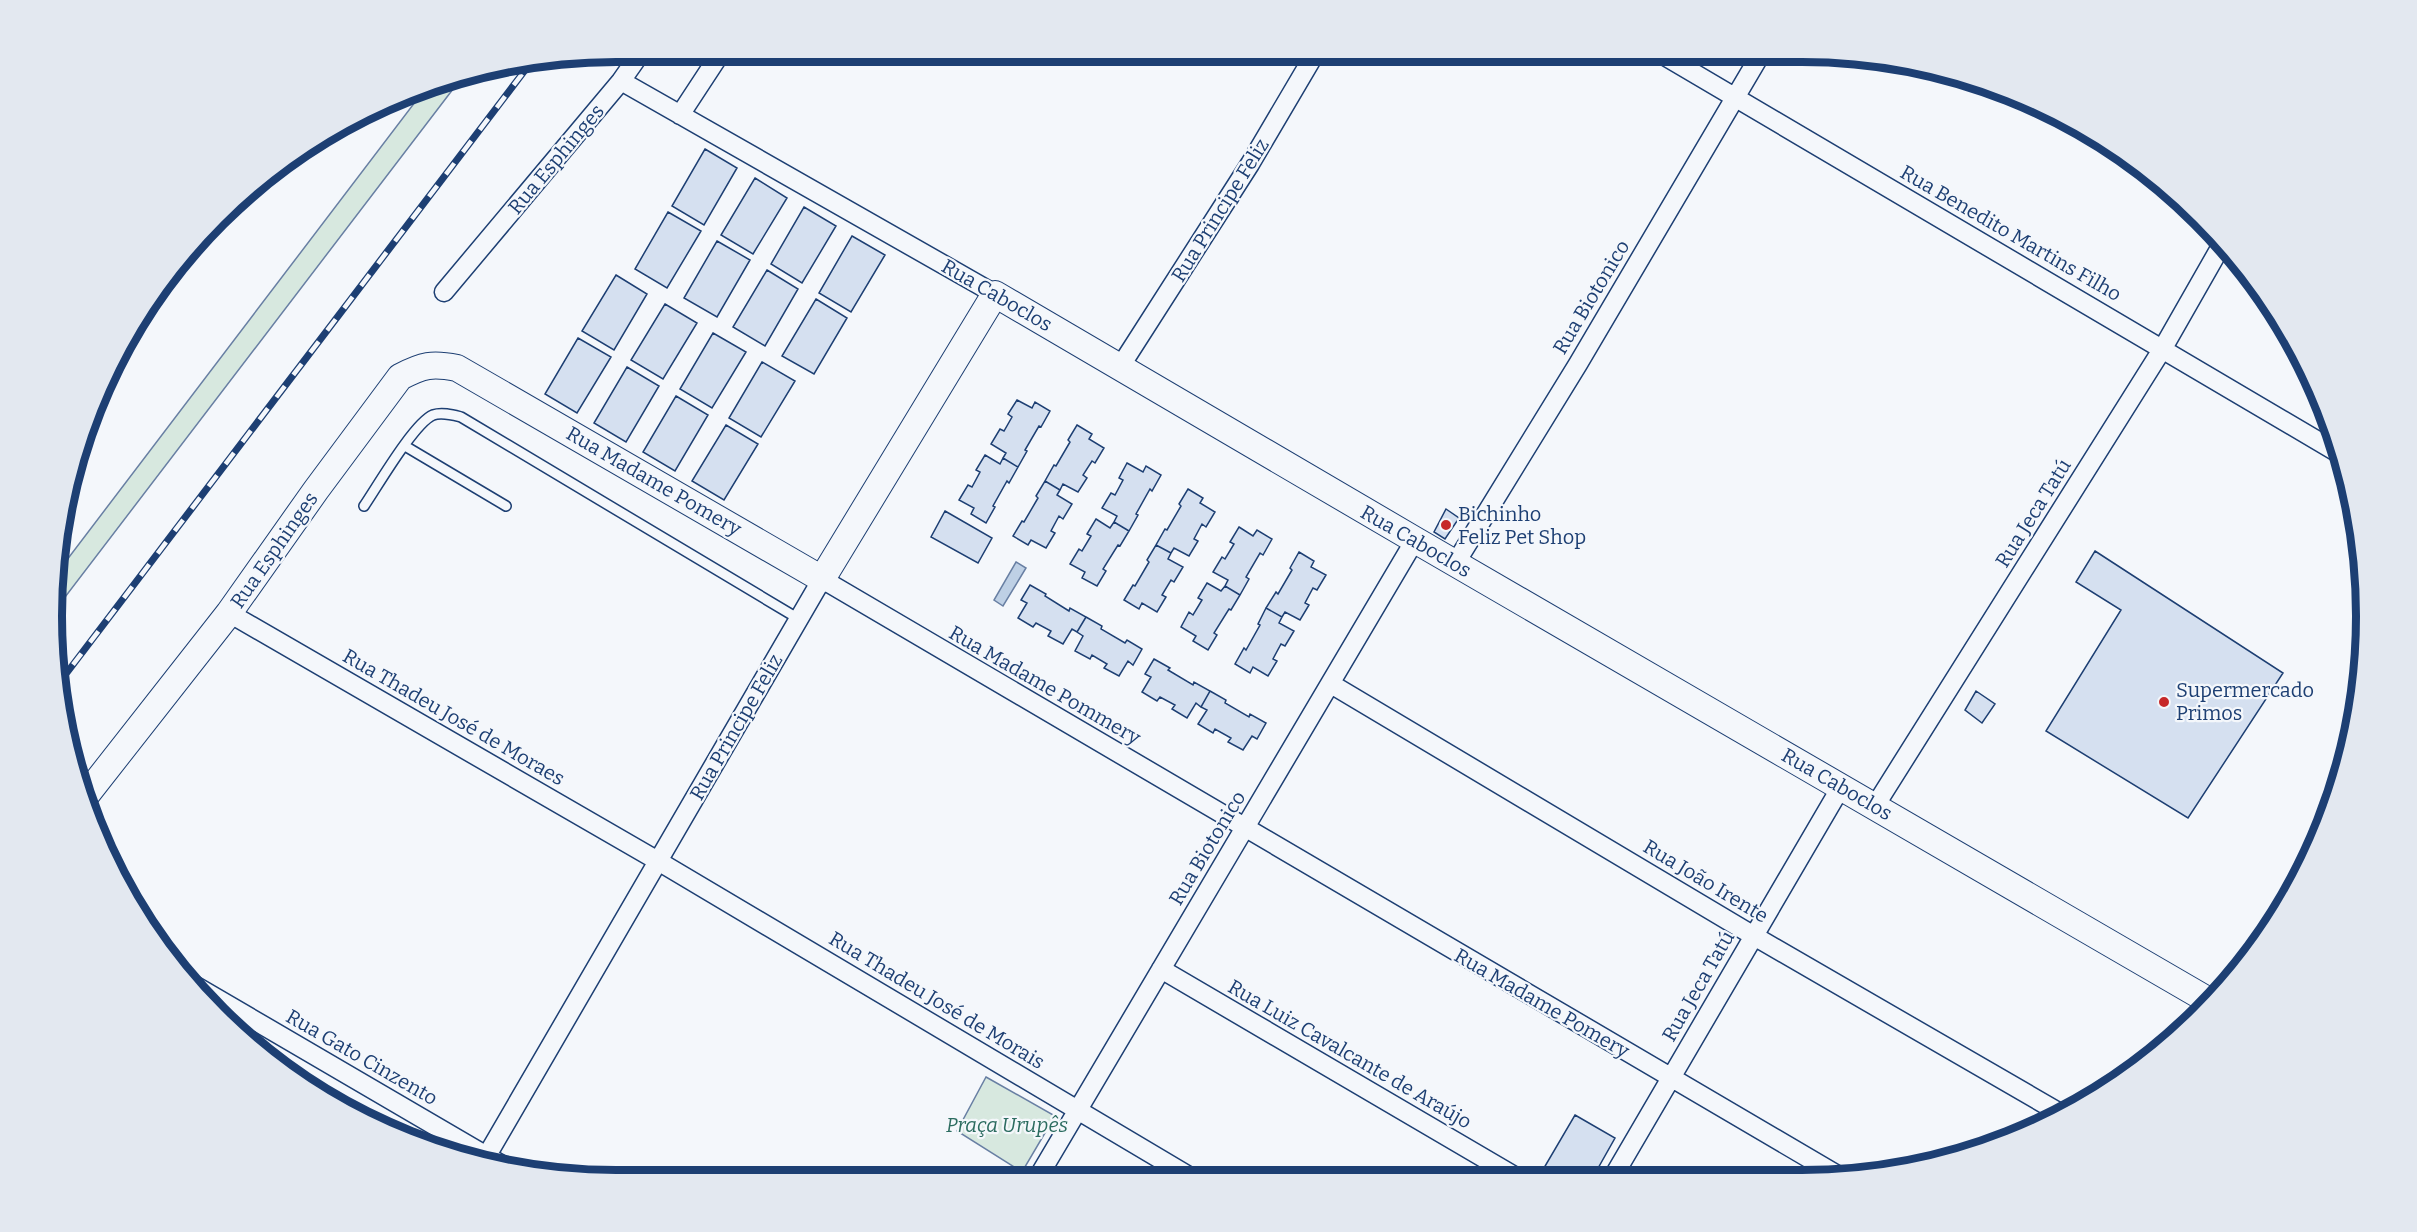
<svg xmlns="http://www.w3.org/2000/svg" width="2417" height="1232" font-family="Bitter,serif">
<rect width="100%" height="100%" fill="#f4f7fb"/>
<path fill="#d7e8df" stroke="#687fa3" stroke-width="1.5" d="M463 76 59 605 60 569 428 85 434 81Z
M986 1077 1055 1116 1022 1172 957 1131Z"/>
<path fill="#bed0e5" stroke="#687fa3" stroke-width="1.5" d="M1016 562 1026 568 1003 606 994 600Z"/>
<path fill="#d5e0f0" stroke="#1d3f73" stroke-width="1.5" d="M705 149 737 168 704 225 672 206Z
M755 178 787 198 753 254 721 235Z
M804 207 836 226 802 283 771 264Z
M668 212 701 231 667 288 635 269Z
M852 236 885 255 851 312 819 293Z
M717 241 750 260 717 317 684 298Z
M767 270 798 289 765 346 733 327Z
M616 275 647 294 614 350 582 331Z
M816 299 847 318 814 374 782 356Z
M665 304 697 323 663 379 631 360Z
M713 333 746 352 712 408 680 389Z
M578 338 611 357 577 413 545 394Z
M762 362 795 381 761 437 729 418Z
M627 367 659 386 626 442 594 423Z
M676 396 708 415 675 471 643 452Z
M1017 400 1032 408 1035 402 1050 411 1041 427 1039 426 1025 450 1027 451 1018 467 1003 458 1006 453 991 444 1000 429 1004 431 1012 417 1008 414Z
M726 425 758 444 724 500 692 481Z
M1077 425 1092 434 1089 439 1104 448 1095 463 1092 461 1083 475 1087 478 1078 492 1063 484 1060 490 1045 481 1054 465 1056 466 1070 442 1068 440Z
M985 455 1000 464 1003 458 1018 467 1009 483 1007 481 993 506 995 507 986 523 971 514 974 508 959 500 968 485 972 487 980 472 976 470Z
M1127 463 1143 472 1146 466 1161 475 1152 491 1150 489 1136 514 1138 515 1129 531 1114 522 1117 516 1102 508 1111 493 1115 495 1123 480 1119 478Z
M1045 481 1060 490 1057 495 1072 504 1063 519 1059 516 1051 531 1055 533 1046 548 1031 540 1028 545 1013 536 1022 521 1024 522 1038 498 1036 496Z
M1188 489 1203 498 1200 503 1215 512 1206 527 1202 524 1194 539 1198 541 1189 556 1174 548 1171 553 1156 545 1165 529 1167 530 1181 506 1179 504Z
M1446 509 1459 518 1445 539 1434 532Z
M945 511 992 538 978 563 931 537Z
M1096 519 1110 528 1114 522 1129 531 1120 546 1118 545 1103 569 1106 571 1097 586 1082 578 1085 572 1070 564 1079 549 1082 551 1091 536 1087 534Z
M1239 527 1253 536 1257 530 1272 539 1263 555 1260 553 1246 577 1249 579 1240 595 1225 586 1228 580 1213 572 1222 557 1225 559 1234 544 1230 542Z
M1156 545 1171 553 1168 559 1183 567 1174 582 1171 580 1162 595 1166 597 1157 612 1142 603 1139 609 1124 600 1133 585 1135 586 1149 562 1147 560Z
M2095 551 2283 673 2188 818 2046 731 2121 610 2076 582Z
M1299 552 1314 561 1311 567 1326 575 1317 590 1313 588 1305 603 1309 605 1300 620 1285 612 1282 617 1266 608 1276 592 1278 594 1292 570 1290 568Z
M1207 583 1221 591 1225 586 1240 595 1231 610 1229 609 1214 633 1217 635 1208 650 1193 641 1196 636 1181 627 1189 612 1193 615 1202 600 1198 598Z
M1030 585 1046 594 1045 596 1069 611 1070 608 1086 617 1077 632 1072 629 1063 644 1048 636 1051 631 1036 623 1033 627 1018 618 1027 603 1021 600Z
M1266 608 1282 617 1279 623 1294 631 1285 646 1281 644 1273 659 1277 661 1268 676 1253 667 1250 673 1235 664 1244 648 1246 650 1260 625 1258 624Z
M1086 617 1102 626 1101 629 1125 643 1127 640 1142 649 1133 665 1128 661 1119 676 1104 668 1107 664 1092 655 1090 659 1075 651 1083 636 1077 632Z
M1154 659 1170 668 1168 670 1193 685 1194 682 1210 691 1201 707 1196 703 1187 718 1172 709 1175 705 1160 697 1157 701 1142 692 1151 677 1145 674Z
M1210 691 1226 700 1225 703 1249 717 1250 714 1266 723 1257 739 1252 736 1243 750 1228 742 1231 738 1215 729 1213 733 1198 724 1207 710 1201 707Z
M1976 691 1995 704 1982 723 1965 710Z
M1575 1115 1615 1138 1593 1177H1548L1541 1173Z"/>
<g fill="none" stroke-linecap="round" stroke-linejoin="round">
<g stroke="#1d3f73" stroke-width="12">
<path id="lane" d="M405 446 506 506
M364 506C377 487 414 423 433 415 442 412 453 415 461 417L799 619"/>
</g>
<g stroke="#1d3f73" stroke-width="21">
<path id="street" d="M1658 52 2340 454
M621 81 995 294
M680 115 722 51
M444 292 621 81 642 51
M1120 367 1250 164 1316 52
M1455 564 1578 364 1762 52
M229 613 658 861 1192 1178
M1331 684 1754 936 2060 1113
M1875 806 2163 348 2224 241
M1161 969 1516 1177
M194 985 507 1168
M482 1164 822 579 1839 1176
M1613 1177 1841 787
M1037 1179 1415 540"/>
</g>
<g stroke="#1d3f73" stroke-width="28">
<path id="secondary" d="M87 794 229 613 316 490 400 377C423 365 432 363 457 368L822 579 995 294 1415 540 2211 1002"/>
</g>
<use href="#lane" stroke="#f4f7fb" stroke-width="9"/>
<use href="#street" stroke="#f4f7fb" stroke-width="18"/>
<use href="#secondary" stroke="#f4f7fb" stroke-width="26"/>
<g stroke="#1d3f73" stroke-width="7">
<path id="rail" d="M56 687 529 65"/>
</g>
<use href="#rail" stroke="#f4f7fb" stroke-width="4.5" stroke-dasharray="14" stroke-linecap="butt"/>
</g>
<g fill="#c62828" stroke="#f4f7fb" stroke-width="2">
<circle cx="1446" cy="525" r="6"/>
<circle cx="2164" cy="702" r="6"/>
</g>
<g text-anchor="middle" dominant-baseline="central" stroke-width="4.5" stroke-linejoin="round" paint-order="stroke">
<g font-size="20" fill="#1d3f73" stroke="#f4f7fb">
<text transform="translate(556 159) rotate(-50)">Rua Esphinges</text>
<text transform="translate(1220 210) rotate(-58)">Rua Principe Feliz</text>
<text transform="translate(2011 233) rotate(30)">Rua Benedito Martins Filho</text>
<text transform="translate(997 295) rotate(30)">Rua Caboclos</text>
<text transform="translate(1591 297) rotate(-59)">Rua Biotonico</text>
<text transform="translate(654 481) rotate(30)">Rua Madame Pomery</text>
<text transform="translate(2033 513) rotate(-58)">Rua Jeca Tatú</text>
<text transform="translate(1416 541) rotate(30)">Rua Caboclos</text>
<text transform="translate(274 550) rotate(-55)">Rua Esphinges</text>
<text transform="translate(1045 685) rotate(30)">Rua Madame Pommery</text>
<text transform="translate(454 717) rotate(30)">Rua Thadeu José de Moraes</text>
<text transform="translate(736 727) rotate(-60)">Rua Principe Feliz</text>
<text transform="translate(1837 784) rotate(30)">Rua Caboclos</text>
<text transform="translate(1207 848) rotate(-59)">Rua Biotonico</text>
<text transform="translate(1706 881) rotate(31)">Rua João Irente</text>
<text transform="translate(1698 986) rotate(-60)">Rua Jeca Tatú</text>
<text transform="translate(937 1000) rotate(31)">Rua Thadeu José de Morais</text>
<text transform="translate(1542 1003) rotate(30)">Rua Madame Pomery</text>
<text transform="translate(1350 1054) rotate(30)">Rua Luiz Cavalcante de Araújo</text>
<text transform="translate(362 1057) rotate(30)">Rua Gato Cinzento</text>
</g>
<g font-size="20" fill="#1d3f73" stroke="#f4f7fb" text-anchor="start">
<text x="1458" y="514">Bichinho<tspan x="1458" dy="23">Feliz Pet Shop</tspan></text>
<text x="2176" y="690">Supermercado<tspan x="2176" dy="23">Primos</tspan></text>
</g>
<g font-size="20" font-style="italic" fill="#2c6c60" stroke="#f4f7fb">
<text x="1007" y="1125">Praça Urupês</text>
</g>
</g>
<path d="M0 0H2417V1232H0ZM616 62H1802A554 554 0 0 1 2356 616V616A554 554 0 0 1 1802 1170H616A554 554 0 0 1 62 616V616A554 554 0 0 1 616 62Z" fill="#e3e8f0" fill-rule="evenodd"/>
<path fill="none" stroke="#1d3f73" stroke-width="8" d="M616 62H1802A554 554 0 0 1 2356 616V616A554 554 0 0 1 1802 1170H616A554 554 0 0 1 62 616V616A554 554 0 0 1 616 62Z"/>
</svg>
